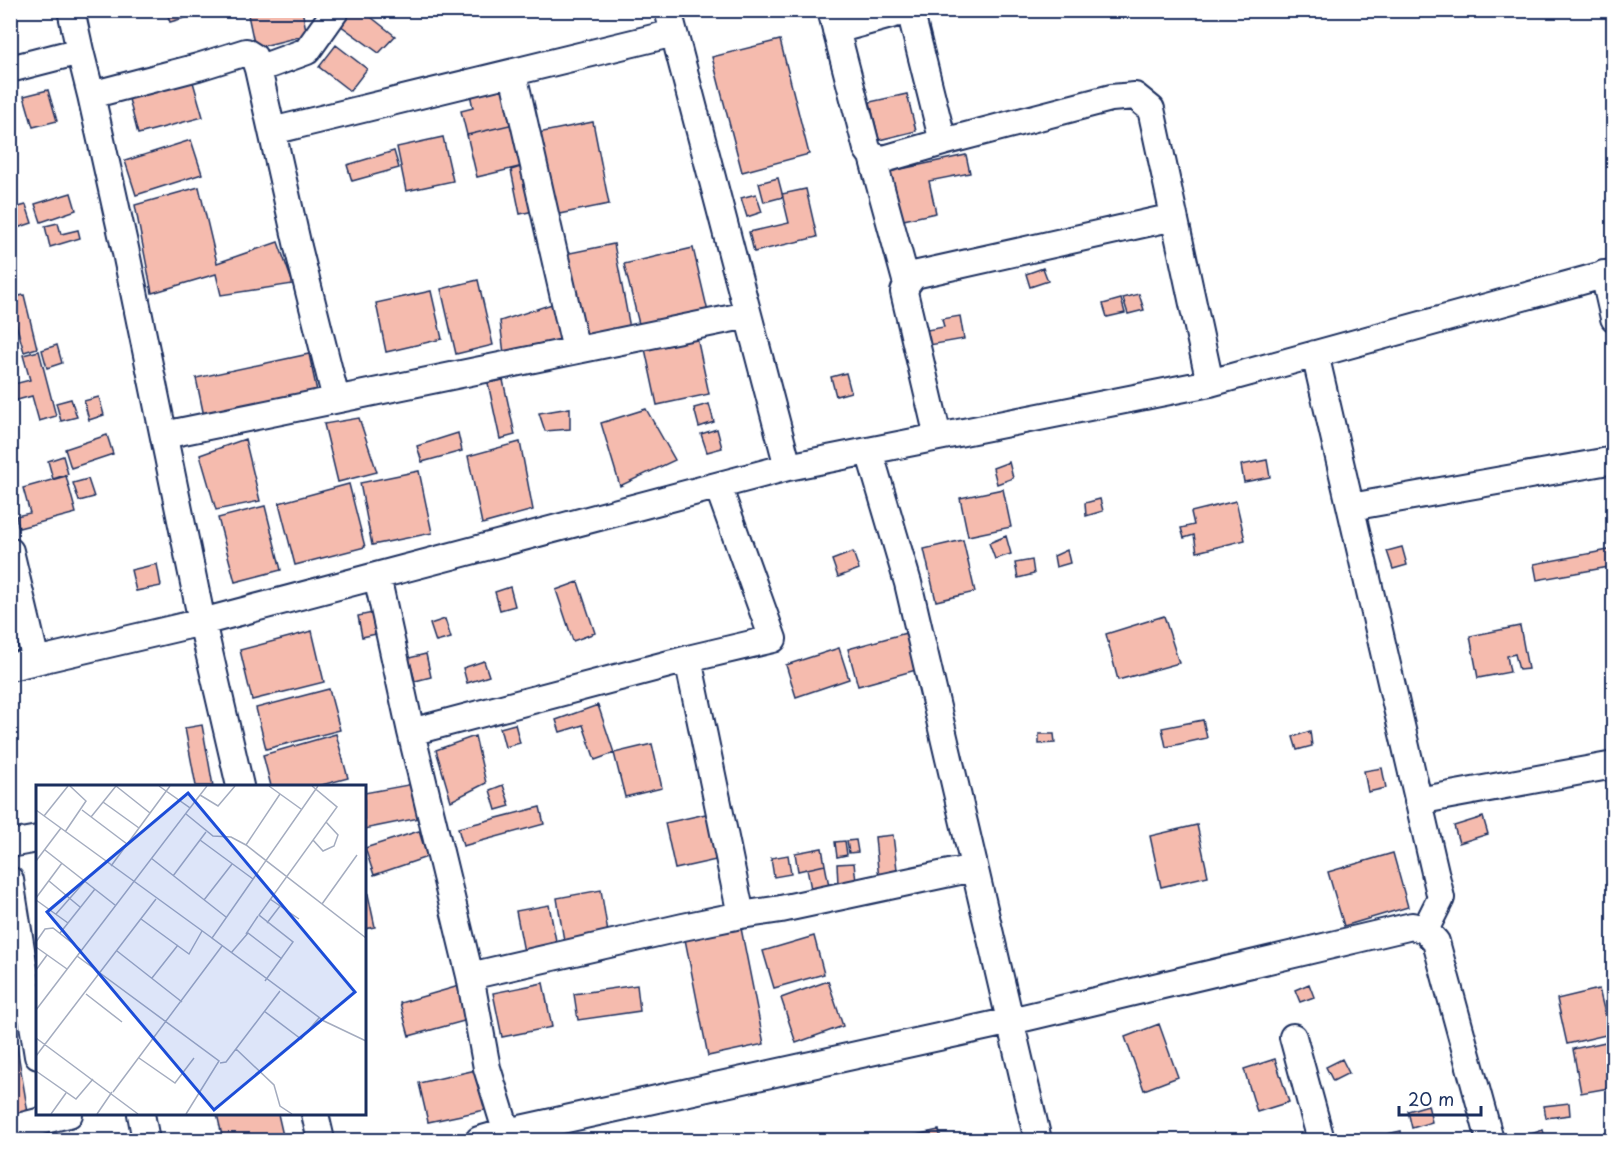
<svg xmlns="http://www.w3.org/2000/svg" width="1624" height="1151" font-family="'Playpen Sans',sans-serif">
<rect width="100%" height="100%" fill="#fff"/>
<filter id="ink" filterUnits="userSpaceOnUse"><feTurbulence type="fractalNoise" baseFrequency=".0167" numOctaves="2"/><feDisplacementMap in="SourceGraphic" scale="12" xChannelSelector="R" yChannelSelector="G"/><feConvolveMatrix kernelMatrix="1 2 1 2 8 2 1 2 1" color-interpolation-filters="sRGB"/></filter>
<g filter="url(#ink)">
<path fill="#f5bbae" stroke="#1b2f5e" stroke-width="1.5" d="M166 10H202V13L170 22Z
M247 10H302L307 35 255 48Z
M350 10H362L395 36 379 53 340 25Z
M780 40 809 154 742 172 712 57Z
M336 45 367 69 350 91 319 67Z
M509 80 518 123 467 135 461 111 473 108 469 89Z
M193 82 203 117 138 134 129 99Z
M48 90 57 121 33 127 24 96Z
M907 94 916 131 879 140 870 102Z
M593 122 609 204 549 216 533 134Z
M518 123 527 165 477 177 467 135Z
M443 137 453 181 406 191 397 147Z
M191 140 202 174 136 195 125 161Z
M394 151 399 168 352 181 347 165Z
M966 155 970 173 929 181 936 213 894 222 883 173Z
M527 165 538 210 520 214 511 170Z
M778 178 783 197 764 202 759 183Z
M199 187 217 263 278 242 293 284 221 295 216 274 152 293 135 205Z
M806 189 817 237 754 252 749 232 789 223 782 194Z
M71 193 76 210 41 222 35 204Z
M756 194 762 212 747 217 741 198Z
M26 205 32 223 17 228 11 209Z
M58 223 61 234 78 230 80 238 50 247 45 226Z
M614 244 630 328 581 338 565 254Z
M693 248 708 312 639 324 624 264Z
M1043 268 1048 281 1030 287 1026 274Z
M478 280 493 345 456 354 441 289Z
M431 291 442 339 386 352 376 303Z
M1139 294 1144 310 1128 314 1123 298Z
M24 295 37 348 24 352 13 313 10 314V298Z
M1121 299 1125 313 1107 317 1103 304Z
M555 303 560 340 504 354 500 321Z
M960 316 964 339 924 346 921 331 944 327 942 319Z
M696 333 709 394 657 405 644 344Z
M57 345 62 363 47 368 42 350Z
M39 351 56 416 39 421 32 396 10 402V385L30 380 23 355Z
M309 354 318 396 205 421 196 378Z
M846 373 851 392 836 396 831 377Z
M503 380 515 435 500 439 488 383Z
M99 397 104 415 89 420 84 401Z
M71 399 77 417 61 421 56 403Z
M709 404 714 422 699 427 694 408Z
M570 408V429L545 431 539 413Z
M646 409 675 460 620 486 601 423Z
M359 418 377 472 338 482 324 424Z
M717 429 722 448 707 452 701 434Z
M458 433 462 451 422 462 417 446Z
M107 435 113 454 71 468 65 449Z
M245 439 260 501 216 510 200 455Z
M520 442 533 510 482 524 468 456Z
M63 456 68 474 53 479 48 461Z
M1267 460 1270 477 1244 482 1241 465Z
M1009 462 1013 478 997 484 993 468Z
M419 471 432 533 372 545 360 483Z
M66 476 76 513 19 528 16 516 30 513 23 488Z
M88 479 94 497 79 501 73 483Z
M349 484 365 547 295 565 279 503Z
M1003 489 1011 527 968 536 960 498Z
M1100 499 1103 511 1086 516 1085 503Z
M1236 501 1245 540 1197 552 1194 535 1184 538 1181 528 1194 525 1191 512Z
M265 506 281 570 235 582 218 518Z
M1006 536 1011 554 995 559 989 543Z
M963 540 975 592 936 601 924 549Z
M1402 547 1407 565 1393 569 1387 551Z
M1614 549V566L1537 580 1534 564Z
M1067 550 1070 563 1056 567 1054 556Z
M853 552 859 569 838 577 832 560Z
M1032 560 1034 574 1018 578 1015 563Z
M157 564 161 586 136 591 131 570Z
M578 582 595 633 573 641 556 590Z
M510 587 515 606 500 610 495 592Z
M378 612 381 633 362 637 358 616Z
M1164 616 1179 663 1118 680 1106 634Z
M445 619 451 638 436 642 430 624Z
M1520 626 1528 669 1519 670 1515 654 1507 656 1510 672 1478 678 1470 636Z
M312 631 324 682 252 700 240 650Z
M906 633 916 670 858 686 848 649Z
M839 648 849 679 796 697 786 665Z
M426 654 431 677 415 681 409 658Z
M484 661 489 676 467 683 463 668Z
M329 689 340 730 266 749 256 708Z
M598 705 614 753 595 760 583 725 560 732 556 720Z
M1203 720 1207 738 1166 747 1162 728Z
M515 724 520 743 505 747 500 728Z
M202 725 213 786H196L185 728Z
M1310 731 1312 746 1297 750 1293 737Z
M336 734 348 778 318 786H271L263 755Z
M1039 734H1054L1055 743 1039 744Z
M475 736 486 783 451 801 436 750Z
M652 744 662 788 625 797 614 753Z
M1382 768 1386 788 1368 792 1364 771Z
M413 784 419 818 364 829V793Z
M503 785 510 806 496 810 490 790Z
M540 807 544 824 463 846 458 828Z
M715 812 725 858 675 869 665 823Z
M1483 817 1488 834 1459 843 1454 826Z
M1197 825 1208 876 1161 887 1150 836Z
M419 831 427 857 374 875 365 848Z
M893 835 898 878 879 880 875 837Z
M856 840 858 852 849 853 847 841Z
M845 841 847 855 837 857 835 842Z
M822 848 825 865 798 871 795 853Z
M1393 853 1408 907 1344 926 1328 872Z
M788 855 791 874 774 877 771 858Z
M854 863 856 882 838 884 837 864Z
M825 865 830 891 812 894 807 869Z
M364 876 375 927 364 929Z
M601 890 609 939 565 947 557 898Z
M549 905 557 946 524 952 516 911Z
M739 918 764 1044 708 1056 683 929Z
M814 936 824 974 774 988 763 951Z
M828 981 843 1026 796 1043 781 998Z
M543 983 552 1027 502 1037 493 993Z
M466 984 475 1018 409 1036 400 1003Z
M1309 984 1314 997 1300 1002 1295 990Z
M637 985 640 1011 578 1020 574 994Z
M1599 989 1610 1034 1567 1044 1557 999Z
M11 1011 29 1119 10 1122V1011Z
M1159 1024 1178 1077 1144 1090 1125 1037Z
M1610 1041 1614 1059V1087L1581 1093 1573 1049Z
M1275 1059 1289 1102 1257 1112 1244 1069Z
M1342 1059 1349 1073 1333 1081 1326 1067Z
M476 1070 485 1110 428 1122 419 1083Z
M1569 1103 1570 1115 1546 1118 1544 1106Z
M1428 1105 1432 1122 1412 1128 1408 1111Z
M217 1114H278L284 1140H223Z
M939 1130 941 1140H893Z
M1543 1130 1546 1140H1533L1531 1134Z
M1401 1131 1402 1140H1388L1387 1134Z"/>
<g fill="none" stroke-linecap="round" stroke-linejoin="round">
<g stroke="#1b2f5e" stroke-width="30">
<path id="minor" d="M71 10 80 51
M668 10 788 467 1210 383 1614 272
M831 10 867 149 872 156 884 159 943 142 1111 98 1135 96 1151 109 1210 383
M910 10 943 142
M836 30 909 10
M10 69 80 51 91 95 125 248 202 622 240 786
M258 69 307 51 336 10
M513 74 576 350
M91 95 198 67 246 52 254 57 258 69 298 247 336 399
M272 131 674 33
M872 156 907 284
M1604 274 1614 318
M1315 354 1441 898 1425 930
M164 435 748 315
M938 437 904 292 907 284 914 275 1174 217
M869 451 908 583 1038 1140
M1351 507 1614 460
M10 551 36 661
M377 576 411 732 470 976 487 1068 509 1140
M688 659 741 915
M10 667 202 622 788 467
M411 732 688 659 773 639 718 486
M1418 801 1614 765
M10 844 38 839
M10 880 38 1056
M470 976 683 927 741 915 781 909 973 868
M1293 1037 1321 1140
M141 1114 146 1140
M315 1114 321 1140
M10 1129 69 1114
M479 1140 507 1132 1011 1021 1412 926 1425 930 1436 942 1490 1140"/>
</g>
<use href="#minor" stroke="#fff" stroke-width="26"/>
</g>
</g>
<g transform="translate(36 785)">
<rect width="330" height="330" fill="#fff"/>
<path fill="none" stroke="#a4acbf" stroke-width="1.5" d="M80 1 114 28M233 1 265 24M282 1 176 153 288 236 330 256M164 10 182 21 199 1M67 17 103 43M154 23 171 1M0 25 176 153M46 25 91 59M150 29 177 51 195 52 210 60 330 153M8 31 32 1M55 32 80 1M29 47 50 16 34 1M164 55 217 94M277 55 287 66 298 61 302 50 290 37M210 60 244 9M9 65 79 120M115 73 190 132M0 76 25 43M75 81 134 1M137 91 170 47M13 96 44 122M0 113 26 78M234 114 263 134M0 115 32 138M168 115 196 79M286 119 321 70M20 129 49 96M105 134 153 169 166 146M231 138 244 121M24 148 59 104M210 149 222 131M0 157 9 144 17 143 45 165M0 162 31 184M81 166 146 217M195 168 212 148 246 174M41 171 183 276 150 329M0 185 11 170M116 193 142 160M229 196 257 157 223 130 301 22 276 1M50 209 86 237M0 225 154 23 123 1M228 226 265 254 283 233M0 253 102 329M200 264 238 300 244 321 256 329M0 271 120 114M103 273 139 298 158 273M184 278 190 277 244 206M0 286 40 314 57 294M77 307 186 161M15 329 30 308M61 329 76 307"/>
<path fill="#1d4ed8" fill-opacity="0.15" stroke="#1d4ed8" stroke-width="3" d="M152 8 319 207 178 325 11 127Z"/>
<rect width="330" height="330" fill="none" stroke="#1b2f5e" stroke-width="3"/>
</g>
<rect width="1624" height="1151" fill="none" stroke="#fff" stroke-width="36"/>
<rect x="18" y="18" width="1588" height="1115" fill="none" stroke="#1b2f5e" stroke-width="2" filter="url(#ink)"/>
<path d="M1399 1106v9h82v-9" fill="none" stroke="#1b2f5e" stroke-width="3"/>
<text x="1408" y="1106" font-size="18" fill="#1b2f5e" stroke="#ffffff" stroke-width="4.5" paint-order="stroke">20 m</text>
</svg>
